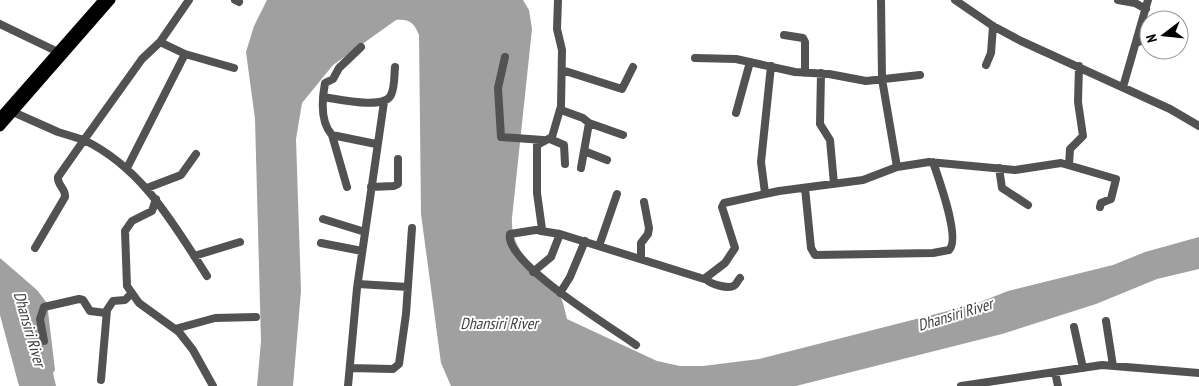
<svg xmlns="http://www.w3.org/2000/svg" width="1199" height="386" font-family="'PT Sans Narrow',sans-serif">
<rect width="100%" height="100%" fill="#fff"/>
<path fill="#a0a0a0" d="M267 0H523L529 10 532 29 512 218C510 253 539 268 558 293 563 299 565 311 567 319L657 361 680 366H703L759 359 975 304 1008 291 1113 265 1145 252 1199 237V269L1157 279 1096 304 1002 334 796 386H451L441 363 421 214 419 35C414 23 410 19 396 20L333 65 302 103 296 139 301 291 293 386H257L261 341 255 119 246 52 254 26Z
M0 258 37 290 47 303 55 370 53 373 56 386H19L0 315Z"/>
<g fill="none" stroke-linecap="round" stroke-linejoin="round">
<path stroke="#525252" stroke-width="8" d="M235 0 239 2
M558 0 557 29 562 50 561 106 552 137 537 145V193L542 229 510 234C503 262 614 329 636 345
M881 0 882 79 897 167
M955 0 993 26 1021 41 1170 109 1199 126
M1118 0 1135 3 1146 9
M0 24 58 52
M784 35 803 38 805 42V73
M160 42 185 54
M1136 43 1149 37
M361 47 339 68 333 79 325 83C322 99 320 122 332 135L376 144
M505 57 498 88 501 137 543 140
M695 58 736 59 795 72 829 74 866 81 920 75
M986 65 991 53 993 26
M562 70 622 89 633 67
M821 73 820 124 830 140 834 184
M1123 87 1148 0
M323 97C338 99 384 110 391 95 395 87 394 76 395 67
M561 110 583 118 589 123 581 168
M13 112 58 132 84 140 142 59 160 42 189 0
M736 113 750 62
M589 123 623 135
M332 135 347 187
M550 139 564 145 565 164
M584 151 607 160
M1069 165 1070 149 1083 136 1078 102 1079 66
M127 168 185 54 234 68
M999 168 1002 188 1028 205
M371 187 394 186 398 184V159
M147 188 181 175 196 154
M805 188 811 248 815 255 933 253 949 250C961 239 938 177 933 162
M765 193 761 162 771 66
M156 199 152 211 132 221 125 231 127 286 139 303 179 332 193 350 213 386
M323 219 365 232
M541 231 560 234 704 279 725 263 735 248 722 207 724 203 779 191 863 180 897 167 929 162 1015 170 1061 163 1116 179 1111 199 1101 203 1100 207
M321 243 362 251
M599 246 617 194
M35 248 65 197C66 189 57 185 58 177L84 140C142 168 173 223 207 276
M194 256 240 242
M641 259V243L648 234 649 228 644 202
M533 272 551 257 560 234
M706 279C710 284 729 290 735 285 737 283 738 280 740 278
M358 284 408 287
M560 293 570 277 585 241
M1106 321 1113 366
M1074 327 1083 368
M175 329 215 318 256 317
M44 341 40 319 44 307 79 299 83 300 90 311 106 313
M350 368 393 369 399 364 406 314 412 228
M1055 372 1058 386
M101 380 107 310 113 301 125 300 131 294
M348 386 357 288 384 102
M961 386 1102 365 1199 373"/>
<path stroke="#000" stroke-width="9" d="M0 117 103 0
M0 127 111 0"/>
</g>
<g text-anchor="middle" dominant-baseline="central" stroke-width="4" stroke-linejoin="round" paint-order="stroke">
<g font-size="16" font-style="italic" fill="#414141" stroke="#fff">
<text transform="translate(955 314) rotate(-17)">Dhansiri River</text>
<text x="499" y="323">Dhansiri River</text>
<text transform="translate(30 329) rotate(74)">Dhansiri River</text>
</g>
</g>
<g transform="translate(1164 35) rotate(254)"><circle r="24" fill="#ffffff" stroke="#999999"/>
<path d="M0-4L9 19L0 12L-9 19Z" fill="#000000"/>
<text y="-8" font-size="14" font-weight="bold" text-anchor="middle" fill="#000000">N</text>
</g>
</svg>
